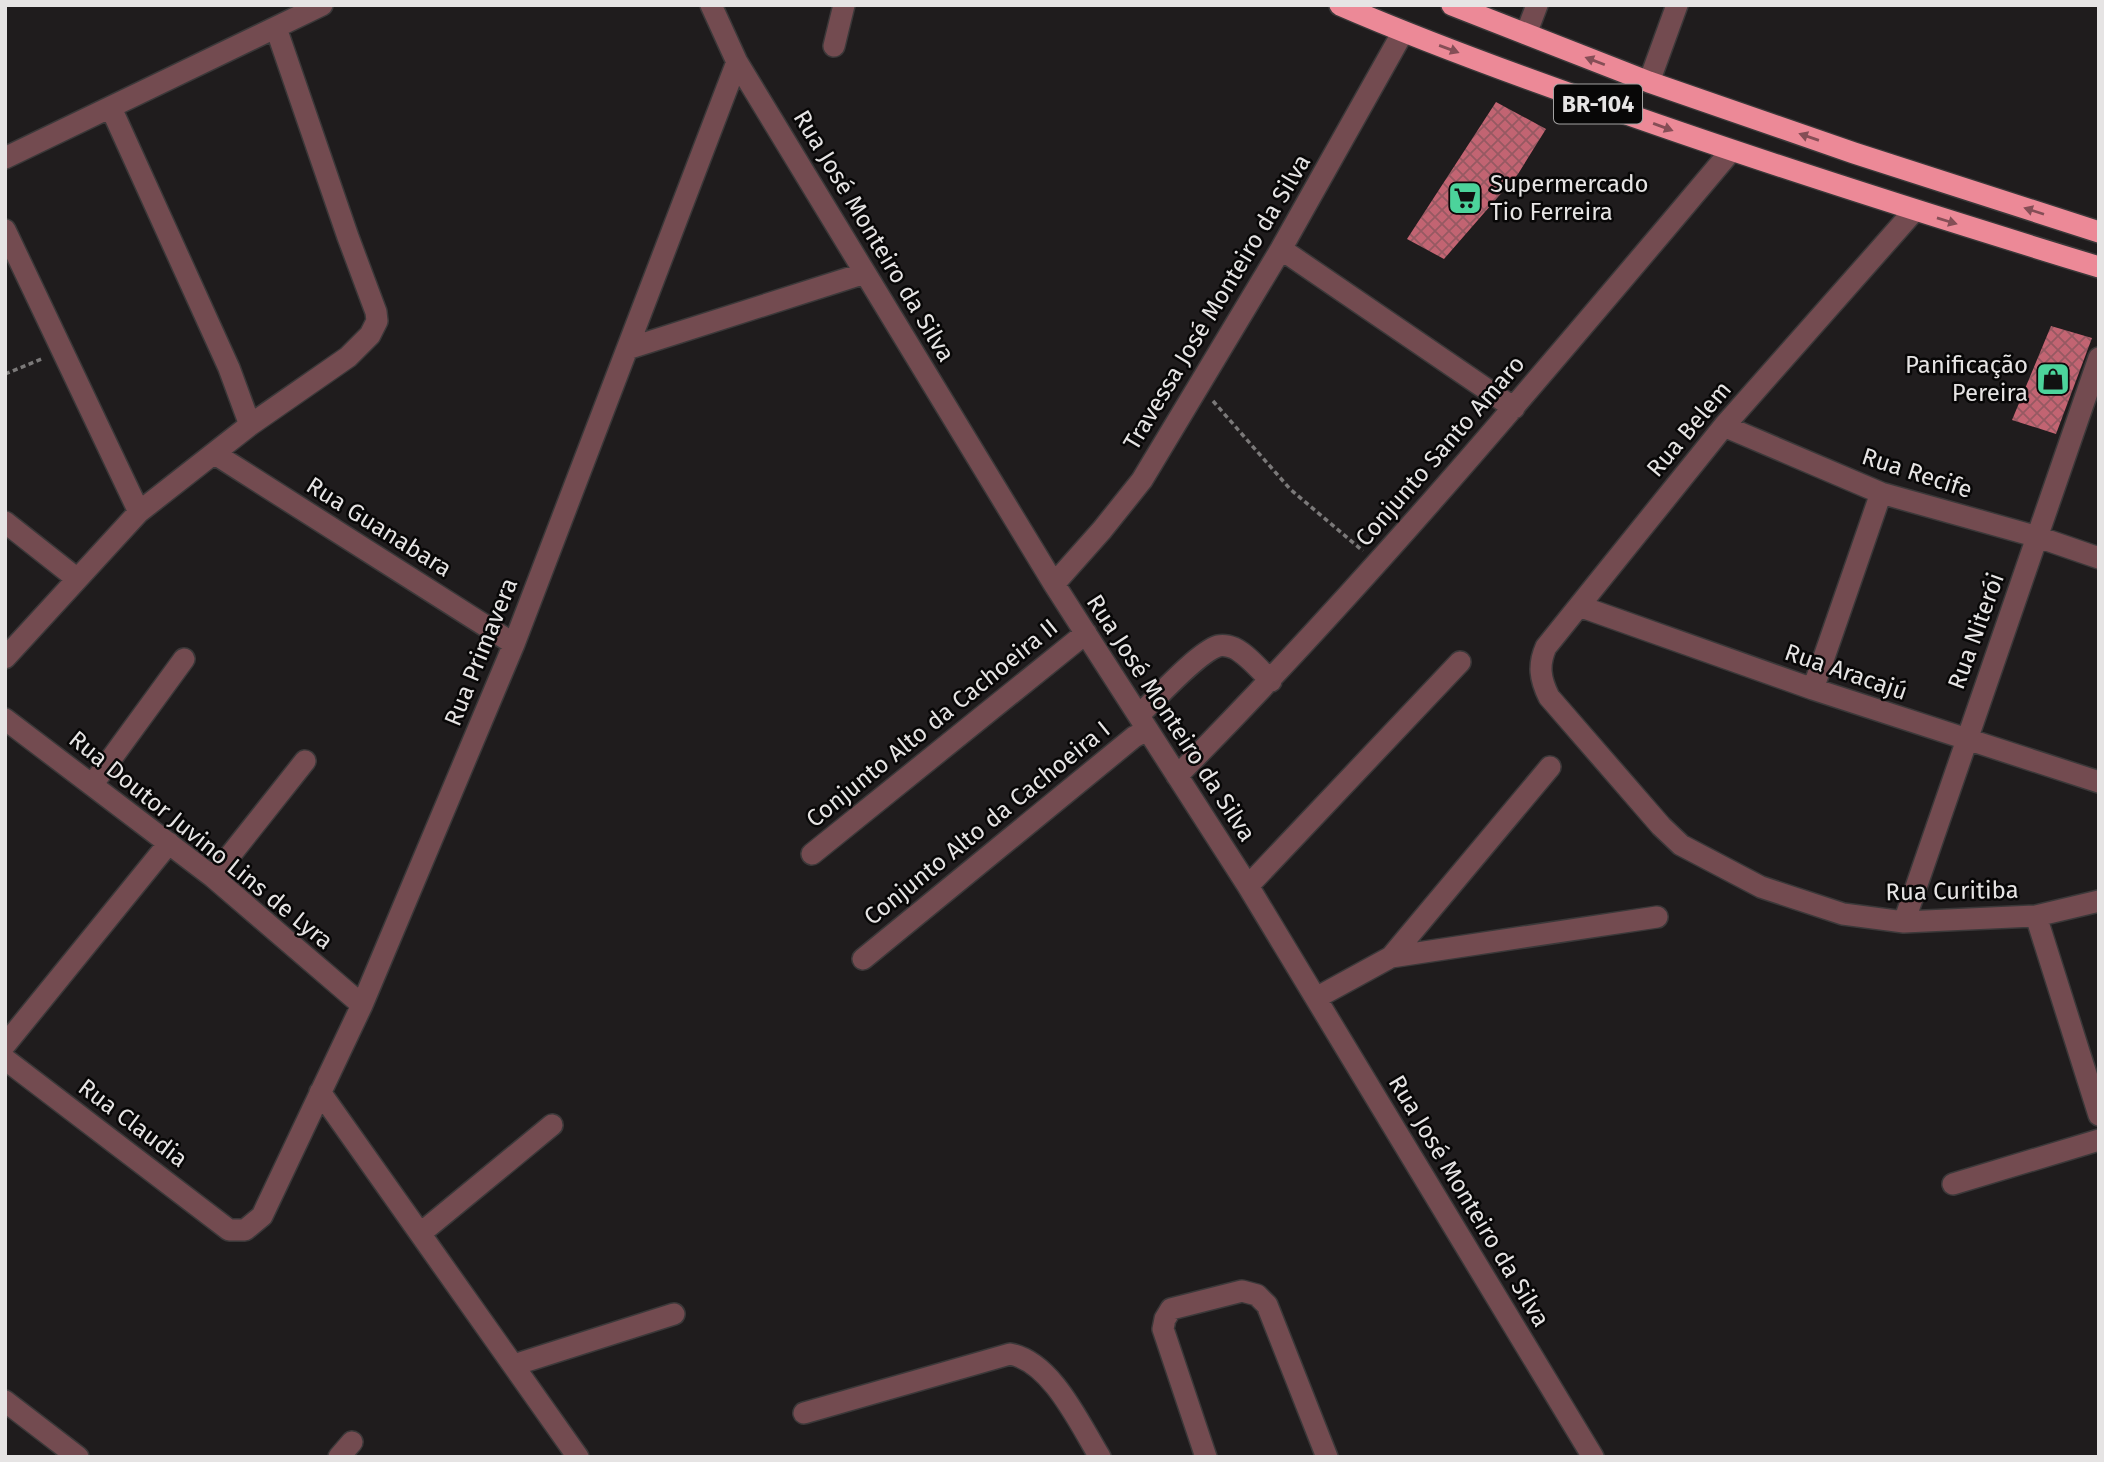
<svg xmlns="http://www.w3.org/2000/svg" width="2104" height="1462" font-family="'Fira Sans',sans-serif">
<defs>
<pattern id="building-cross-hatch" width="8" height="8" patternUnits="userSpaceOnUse" patternTransform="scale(1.75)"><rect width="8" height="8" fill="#c26472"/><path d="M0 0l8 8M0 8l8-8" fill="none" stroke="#965962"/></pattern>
</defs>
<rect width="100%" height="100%" fill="#1f1c1d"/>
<path fill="url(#building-cross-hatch)" d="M1496 102 1546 129 1518 174 1444 259 1407 239Z
M2051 326 2092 338 2056 434 2012 420Z"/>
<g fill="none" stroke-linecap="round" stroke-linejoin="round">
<g stroke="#3b3839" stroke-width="24">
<path id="minor" d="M711 5 737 62 1054 584 1248 886 1593 1457
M1526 34 1537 5
M834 46 844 5
M1649 82 1677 5
M111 108 229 368 250 425
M5 158 322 5
M1914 211 1724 426 1546 647C1538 665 1540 679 1549 697L1661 826 1681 845 1761 887 1843 914 1904 922 2036 916 2099 901
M5 230 139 512
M1281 249 1514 408
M627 349 865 273
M1724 426 1881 493 2038 537 2099 558
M215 454 514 644
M5 522 76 578
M1054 584 1102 530 1142 480 1281 249 1403 32
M1579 606 1813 689 2099 782
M5 658 139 512 250 425 348 357 370 335 377 321 376 312 348 237 276 28
M1813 689 1881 493
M1139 715C1156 699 1197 653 1218 646 1222 645 1229 646 1234 648 1248 655 1260 670 1271 681
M5 719 213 877 362 1005
M1177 776C1373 578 1551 364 1731 151
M92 785 184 659
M812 854 1086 633
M213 877 305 761
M1248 886 1460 662
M2036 916 2099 1115
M1904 922 2099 358
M1391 957 1550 767
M863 959 1134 737 1147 730
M1316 998 1391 957 1657 917
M5 1045 169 843
M5 1059 229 1230H245L262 1216 362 1005 514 644 737 62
M320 1092 578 1457
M1953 1184 2099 1140
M421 1233 552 1125
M514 1365 674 1314
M5 1401 78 1457
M804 1413 1010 1354C1052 1362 1079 1423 1100 1457
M339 1457 352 1442
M1206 1457 1163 1329 1165 1319 1171 1309 1242 1291 1257 1295 1267 1305 1327 1457"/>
</g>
<g stroke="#3b3839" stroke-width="24">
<path id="highway" d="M1340 5C1423 41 1508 72 1593 102 1760 162 1929 215 2099 267
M1452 5 1649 82 1854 153 2099 232"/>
</g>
<path stroke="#7b7979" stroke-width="3.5" stroke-dasharray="5 3.5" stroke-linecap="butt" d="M5 374 44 358
M1213 401 1290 489 1363 551"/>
<use href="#minor" stroke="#734b50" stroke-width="21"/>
<use href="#highway" stroke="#ec8997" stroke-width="21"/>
</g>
<defs><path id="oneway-solid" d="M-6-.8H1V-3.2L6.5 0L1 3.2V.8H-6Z" transform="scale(1.75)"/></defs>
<g fill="#854e56">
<use href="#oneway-solid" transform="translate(1449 49) rotate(20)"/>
<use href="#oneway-solid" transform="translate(1595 61) rotate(-159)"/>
<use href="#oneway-solid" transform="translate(1663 127) rotate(20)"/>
<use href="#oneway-solid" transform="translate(1809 137) rotate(-161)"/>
<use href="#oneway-solid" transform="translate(2034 211) rotate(-162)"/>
<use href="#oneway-solid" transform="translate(1947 221) rotate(17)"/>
</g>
<defs>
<g id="supermarket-square" transform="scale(1.75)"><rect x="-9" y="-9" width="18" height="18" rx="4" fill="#4cd39b" stroke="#080707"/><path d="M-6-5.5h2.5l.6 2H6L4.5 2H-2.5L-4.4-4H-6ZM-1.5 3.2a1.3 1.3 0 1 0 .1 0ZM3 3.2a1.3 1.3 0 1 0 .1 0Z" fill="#111"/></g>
<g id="shop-square" transform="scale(1.75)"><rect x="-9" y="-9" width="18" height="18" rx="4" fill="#4cd39b" stroke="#080707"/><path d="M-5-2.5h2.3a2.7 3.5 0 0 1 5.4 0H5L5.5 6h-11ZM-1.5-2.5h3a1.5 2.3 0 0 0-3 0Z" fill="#111"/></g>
</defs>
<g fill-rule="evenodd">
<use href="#supermarket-square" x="1465" y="198"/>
<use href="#shop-square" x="2053" y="379"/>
</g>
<g text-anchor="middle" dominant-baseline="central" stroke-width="5" stroke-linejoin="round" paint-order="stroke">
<rect fill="#080707" stroke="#a3a2a2" stroke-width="2" x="1554" y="84.5" width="88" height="39" rx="5"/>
<g font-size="23" font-weight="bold" fill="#e6e4e4">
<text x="1598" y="104">BR-104</text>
</g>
<g font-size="24" fill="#e6e4e4" stroke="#080707" text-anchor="start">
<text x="1490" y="184">Supermercado<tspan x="1490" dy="28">Tio Ferreira</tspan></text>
<text x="2028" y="365" text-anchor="end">Panificação<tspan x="2028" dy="28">Pereira</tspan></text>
</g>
<g font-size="24" fill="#e6e4e4" stroke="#080707">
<text transform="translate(874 236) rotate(59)">Rua José Monteiro da Silva</text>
<text transform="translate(1217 302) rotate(-59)">Travessa José Monteiro da Silva</text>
<text transform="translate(1689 429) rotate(-50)">Rua Belem</text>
<text transform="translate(1440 451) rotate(-49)">Conjunto Santo Amaro</text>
<text transform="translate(1917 473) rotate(18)">Rua Recife</text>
<text transform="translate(379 527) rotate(32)">Rua Guanabara</text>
<text transform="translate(1976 631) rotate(-70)">Rua Niterói</text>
<text transform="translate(481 652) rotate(-68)">Rua Primavera</text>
<text transform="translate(1846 672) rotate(19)">Rua Aracajú</text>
<text transform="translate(1171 718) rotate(57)">Rua José Monteiro da Silva</text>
<text transform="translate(932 723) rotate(-39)">Conjunto Alto da Cachoeira II</text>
<text transform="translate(987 823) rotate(-39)">Conjunto Alto da Cachoeira I</text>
<text transform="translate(201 840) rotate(39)">Rua Doutor Juvino Lins de Lyra</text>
<text transform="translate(1952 891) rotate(-1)">Rua Curitiba</text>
<text transform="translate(133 1123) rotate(37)">Rua Claudia</text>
<text transform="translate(1469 1201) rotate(59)">Rua José Monteiro da Silva</text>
</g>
</g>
<rect width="2104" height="1462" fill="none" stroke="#e6e4e4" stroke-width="14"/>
</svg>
